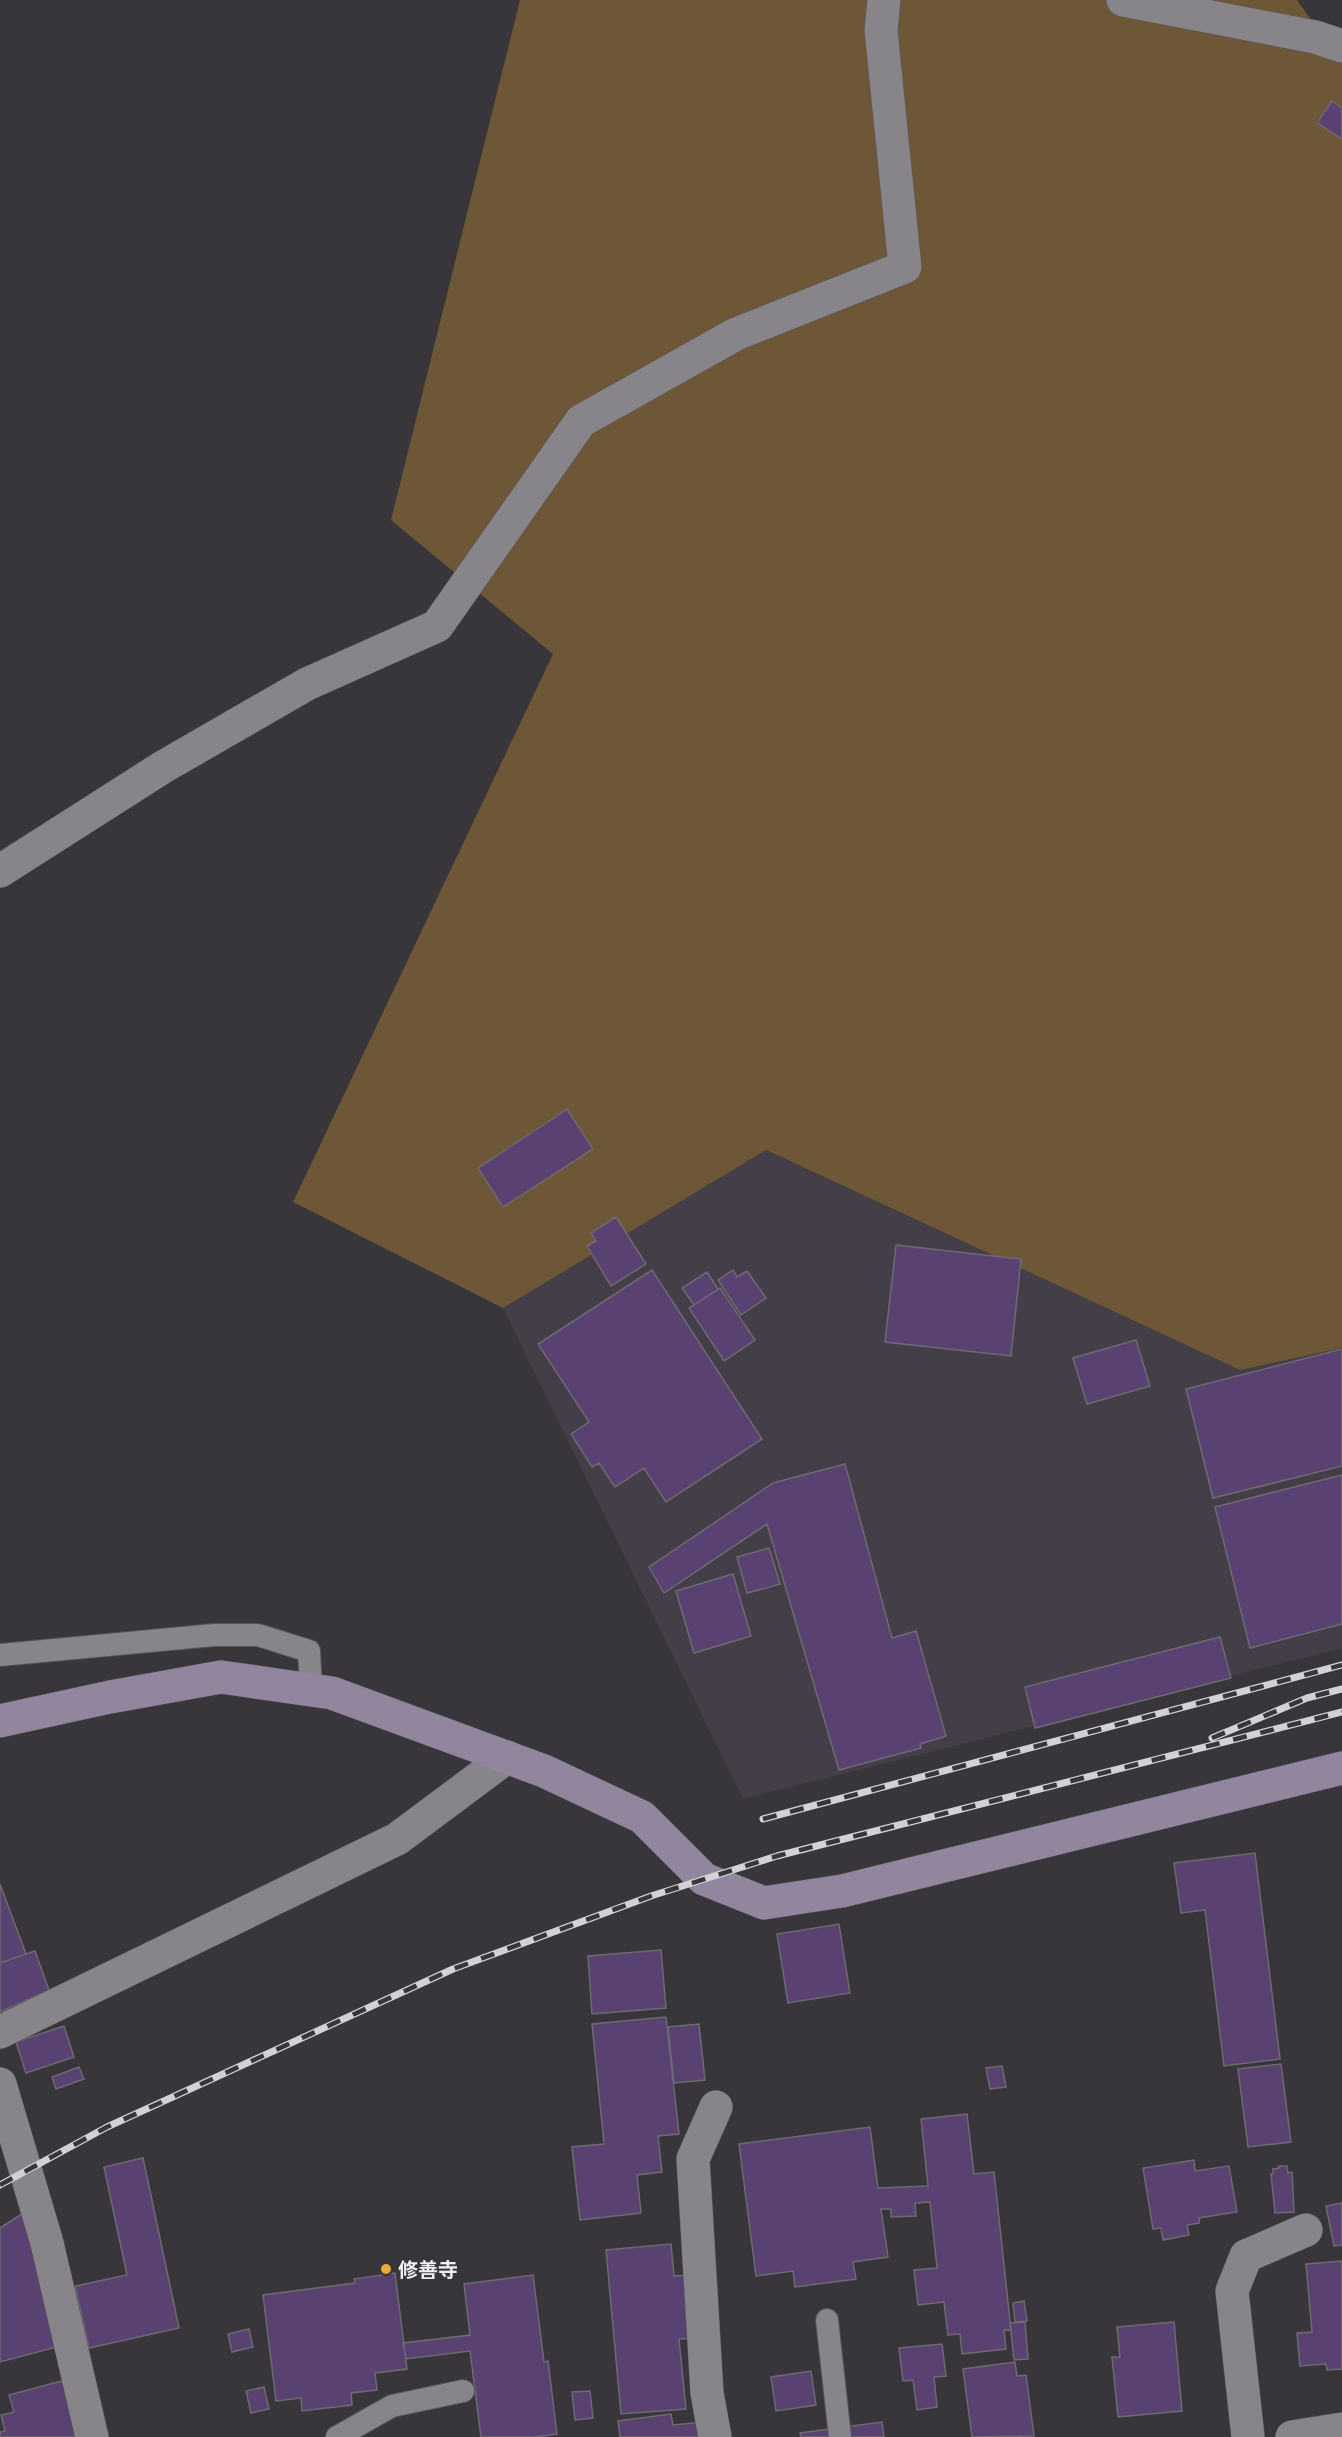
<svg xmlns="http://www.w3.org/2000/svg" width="1342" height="2437" font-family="'IBM Plex Sans','Noto Sans JP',sans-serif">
<rect width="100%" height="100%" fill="#38353b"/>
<path fill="#433e48" d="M765 1150 1240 1370 1342 1348V1648L743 1799 503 1308Z"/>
<path fill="#6d5737" d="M520 0H1297L1342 63V1348L1240 1370 766 1150 503 1308 293 1202 553 654 391 520Z"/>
<path fill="#594171" stroke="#6d6a70" stroke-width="1.5" d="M1332 101 1342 108V139L1317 123Z
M567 1109 593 1149 503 1207 478 1168Z
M616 1217 646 1264 611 1286 587 1246 596 1241 591 1233Z
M896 1245 1021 1259 1011 1356 885 1342Z
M652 1270 762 1439 666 1502 644 1468 615 1487 599 1463 592 1467 571 1434 589 1422 538 1344Z
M733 1270 737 1277 747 1271 766 1298 741 1315 718 1280Z
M707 1272 718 1289 694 1305 682 1288Z
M720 1288 755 1340 724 1361 689 1308Z
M1136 1340 1150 1386 1087 1404 1073 1358Z
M1342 1349V1466L1213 1498 1186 1389Z
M845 1464 892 1638 916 1631 946 1736 920 1744 921 1748 839 1770 767 1524 664 1593 649 1567 773 1483Z
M1342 1475V1624L1250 1648 1215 1507Z
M769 1548 780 1584 747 1593 737 1557Z
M733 1574 751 1636 694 1653 676 1591Z
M1220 1637 1231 1678 1035 1728 1025 1687Z
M1255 1853 1280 2059 1224 2066 1205 1910 1181 1913 1174 1863Z
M0 1884 26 1954 0 1963Z
M839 1924 850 1993 788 2003 777 1934Z
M661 1950 666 2008 592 2014 588 1956Z
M35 1951 49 1990 0 2012V1963Z
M666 2017 679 2134 658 2136 662 2172 637 2175 641 2213 580 2220 572 2147 604 2144 592 2024Z
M699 2024 705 2080 674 2083 668 2027Z
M64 2026 74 2057 26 2073 16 2042Z
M1281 2064 1291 2142 1248 2147 1238 2069Z
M1002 2066 1006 2087 990 2089 986 2068Z
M79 2067 84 2079 56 2089 52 2077Z
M967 2114 974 2174 994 2172 1011 2330H1004L1006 2349 962 2354 960 2334 948 2335 944 2302 918 2305 914 2270 937 2268 930 2202 915 2203 916 2216 891 2217V2209H881L888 2257 853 2262 856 2279 795 2287 793 2271 756 2276 739 2144 870 2127 878 2188 928 2186 921 2119Z
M143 2158 179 2328 89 2348 75 2286 127 2275 104 2167Z
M1194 2160 1195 2171 1229 2166 1237 2212 1199 2218V2223L1187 2225 1189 2235 1163 2240 1161 2228 1153 2229 1143 2168Z
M1279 2166H1287L1288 2173 1292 2172 1294 2212 1275 2213 1271 2174H1273V2169L1279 2168Z
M1342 2203V2245L1334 2246 1326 2206Z
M25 2212 60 2346 0 2362V2228Z
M671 2244 674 2276 688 2275 694 2338 679 2339 686 2409 621 2414 606 2250Z
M1342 2261V2369L1327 2370 1326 2364 1300 2366 1297 2333 1312 2332 1306 2264Z
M395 2273 407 2369 375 2373 377 2390 351 2393 352 2405 302 2411 301 2398 276 2401 263 2295 355 2283 354 2279Z
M533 2275 544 2362 548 2361 557 2434 534 2437H481L470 2351 406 2359 403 2343 470 2335 464 2284Z
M1024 2301 1027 2321 1015 2322 1013 2303Z
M1025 2322 1028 2359 1014 2360 1010 2323Z
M1174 2322 1182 2411 1118 2417 1112 2357H1120L1117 2327Z
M249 2329 253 2347 232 2352 228 2334Z
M942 2344 946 2376 934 2377 937 2407 917 2410 913 2380 903 2381 899 2348Z
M1015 2362 1017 2376 1026 2375 1034 2436 972 2437 963 2369Z
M811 2371 816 2405 776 2411 771 2377Z
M69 2379 84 2437H0V2432L5 2431 1 2415 14 2412 9 2395Z
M264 2387 269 2409 251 2413 246 2391Z
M590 2391 593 2418 575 2420 572 2392Z
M671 2414 673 2425 701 2422 703 2437H620L618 2421Z
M882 2422 884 2437H801L800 2433Z"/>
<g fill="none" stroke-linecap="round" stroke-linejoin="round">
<g stroke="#555358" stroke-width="24">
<path id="lane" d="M0 1655 214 1635H258L309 1651 311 1689
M827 2320 840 2437
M337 2437 392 2406 463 2391"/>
</g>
<g stroke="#555358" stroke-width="34">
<path id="street" d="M1123 0 1315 37 1342 46
M0 871 163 767 307 684 437 626 581 421 736 334 905 267 881 30 884 0
M0 2032 397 1839 507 1757
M0 2084 47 2243 92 2437
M715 2437 707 2393 693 2159 716 2107
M1248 2437 1232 2291 1246 2256 1306 2230
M1292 2437 1342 2429"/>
</g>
<g stroke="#555358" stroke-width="34">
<path id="secondary" d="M0 1721 110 1697 221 1677 332 1693 544 1771 642 1817 704 1879 764 1903 842 1891 1342 1768"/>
</g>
<use href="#lane" stroke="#87848a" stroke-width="22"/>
<use href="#street" stroke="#87848a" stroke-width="33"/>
<use href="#secondary" stroke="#92869f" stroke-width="33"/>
<g stroke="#d3d1d5" stroke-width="7">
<path id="rail" d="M1212 1738 1307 1698 1342 1689
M763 1819 1342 1665
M0 2185 107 2127 453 1969 651 1896 777 1856 1342 1712"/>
</g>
<use href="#rail" stroke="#38353b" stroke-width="4.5" stroke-dasharray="14" stroke-linecap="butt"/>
</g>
<circle fill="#eba939" stroke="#38353b" stroke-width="2" cx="386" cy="2269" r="6"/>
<g text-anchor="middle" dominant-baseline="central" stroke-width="4.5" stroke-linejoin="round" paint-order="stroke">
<g font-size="20" font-weight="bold" fill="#f0eef2" stroke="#38353b" text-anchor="start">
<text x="398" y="2269">修善寺</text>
</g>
</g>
</svg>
